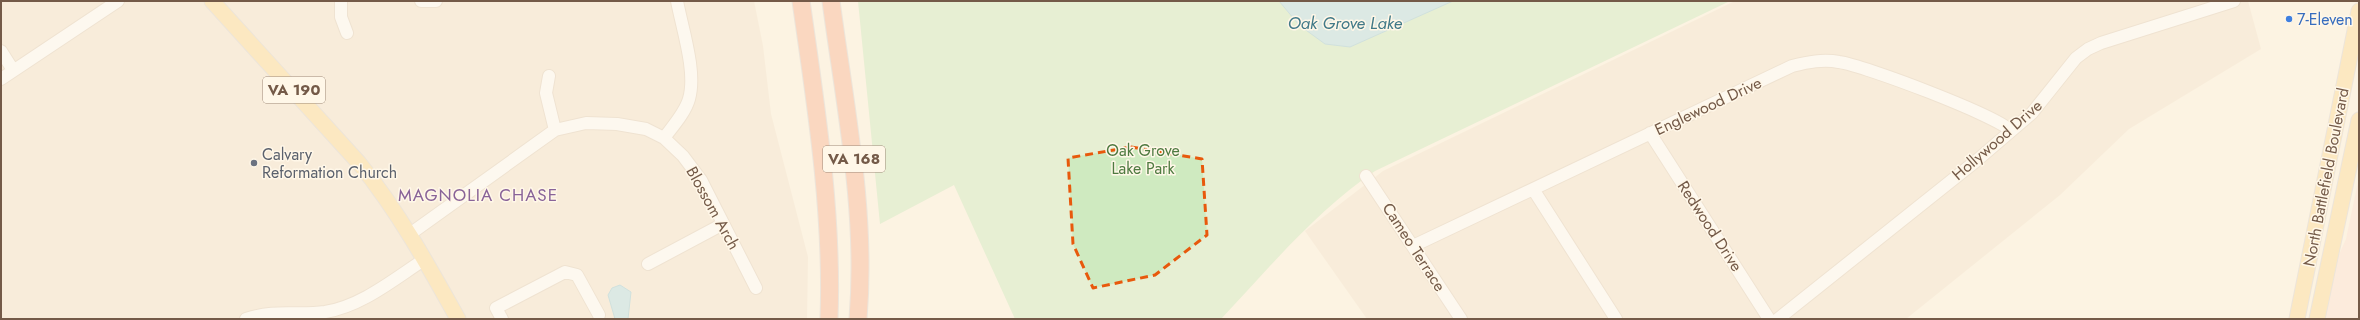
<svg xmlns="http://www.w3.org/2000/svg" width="2360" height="320" font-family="Jost,sans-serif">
<rect width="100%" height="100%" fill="#fcf3e2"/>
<path fill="#f4e5d0" d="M1 1H754L763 46 771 114 808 257 807 319H1Z
M1735 1H2248L2261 49 2129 129 2060 195 1906 319H1367L1305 231 1383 171Z"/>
<path fill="#fde3d5" d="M2359 177V319H2325L2337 259 2346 239Z"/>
<path fill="#cfeac0" d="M858 1H1730L1375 171C1316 211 1270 267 1221 319H1015L954 185 880 224Z"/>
<path fill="#b6dde6" stroke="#9cccd8" d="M1279 1H1453L1350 47 1325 44 1299 25Z
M620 285 631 292 628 319H615L608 295 612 288Z"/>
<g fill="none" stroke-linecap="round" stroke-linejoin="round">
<g stroke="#e1d0be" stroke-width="14">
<path id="minor" d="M341 1V17L347 33
M421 1H436
M1 51 13 70
M549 76 546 93 555 130
M1 79 118 1
M1650 133 1769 319
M664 138C673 126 685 113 689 99 697 72 682 28 677 1
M1366 176 1461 319
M1533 189 1616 319
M410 234 555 130 586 123 617 124 646 129 664 138 683 156 701 180 756 288
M1413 246 1792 66C1808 62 1823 59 1839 62 1863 65 1998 116 2011 131
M648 264 723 224
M246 319C277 309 296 316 325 312 362 306 394 279 425 259
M502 319 496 308 565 272 577 275 599 315
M1778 319 1976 161 2032 113 2076 58 2088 49 2101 43 2234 1"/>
</g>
<g stroke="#dbd4cf" stroke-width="17">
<path id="major" d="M212 1 359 163C398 211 428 265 458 319
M2297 319 2359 11
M2317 319 2359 120"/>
</g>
<g stroke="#dbd4cf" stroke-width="19">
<path id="highway" d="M801 1C816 106 833 213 829 319
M831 1C845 107 867 212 858 319"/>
</g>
<use href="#minor" stroke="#fff" stroke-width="12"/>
<use href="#major" stroke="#fcdc99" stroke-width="15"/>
<use href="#highway" stroke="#f8b598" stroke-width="17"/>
</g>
<path d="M0 0H2360V320H0ZM1131 147 1202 159 1207 235 1155 275 1093 288 1073 244 1068 158Z" fill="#fcf3e2" fill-opacity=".55" fill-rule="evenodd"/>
<path fill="none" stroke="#e8590c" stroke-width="3" stroke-dasharray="8 5" stroke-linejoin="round" d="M1131 147 1202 159 1207 235 1155 275 1093 288 1073 244 1068 158Z"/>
<circle fill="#3f7fe0" stroke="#fff7e8" stroke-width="1.5" cx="2289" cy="19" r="4"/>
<circle fill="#6b7280" stroke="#fff7e8" stroke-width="1.5" cx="254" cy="163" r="4"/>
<g text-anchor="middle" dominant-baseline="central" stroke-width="3" stroke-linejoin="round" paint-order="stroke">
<g fill="#fff7e8" stroke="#9e8978" stroke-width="1">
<rect x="263" y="77" width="62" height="26" rx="3"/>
<rect x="823" y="146" width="62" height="26" rx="3"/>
</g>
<g font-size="15" font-weight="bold" fill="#745a48">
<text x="294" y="90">VA 190</text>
<text x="854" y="159">VA 168</text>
</g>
<g font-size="16" fill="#366cbe" stroke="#fff7e8" text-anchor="start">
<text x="2297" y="19">7-Eleven</text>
</g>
<g font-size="16" fill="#745a48" stroke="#fff7e8">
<text transform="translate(1708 106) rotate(-25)">Englewood Drive</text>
<text transform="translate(1997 140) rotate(-41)">Hollywood Drive</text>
<text transform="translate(2326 177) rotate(-79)">North Battlefield Boulevard</text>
<text transform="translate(713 208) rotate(61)">Blossom Arch</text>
<text transform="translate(1710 226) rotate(57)">Redwood Drive</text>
<text transform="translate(1414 247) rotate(57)">Cameo Terrace</text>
</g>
<g font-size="16" fill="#4e7a40" stroke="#fff7e8">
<text x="1143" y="150">Oak Grove<tspan x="1143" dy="18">Lake Park</tspan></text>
</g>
<g font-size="16" fill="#5b616d" stroke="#fff7e8" text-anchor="start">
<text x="262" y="154">Calvary<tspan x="262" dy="18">Reformation Church</tspan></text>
</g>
<g font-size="17" font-style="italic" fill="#417988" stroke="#fff7e8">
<text x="1345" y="23">Oak Grove Lake</text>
</g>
<g font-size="17" letter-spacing="1" fill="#896398" stroke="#fff7e8">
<text x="478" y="195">MAGNOLIA CHASE</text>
</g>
</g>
<rect width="2360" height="320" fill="none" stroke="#745a48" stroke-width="4"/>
</svg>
